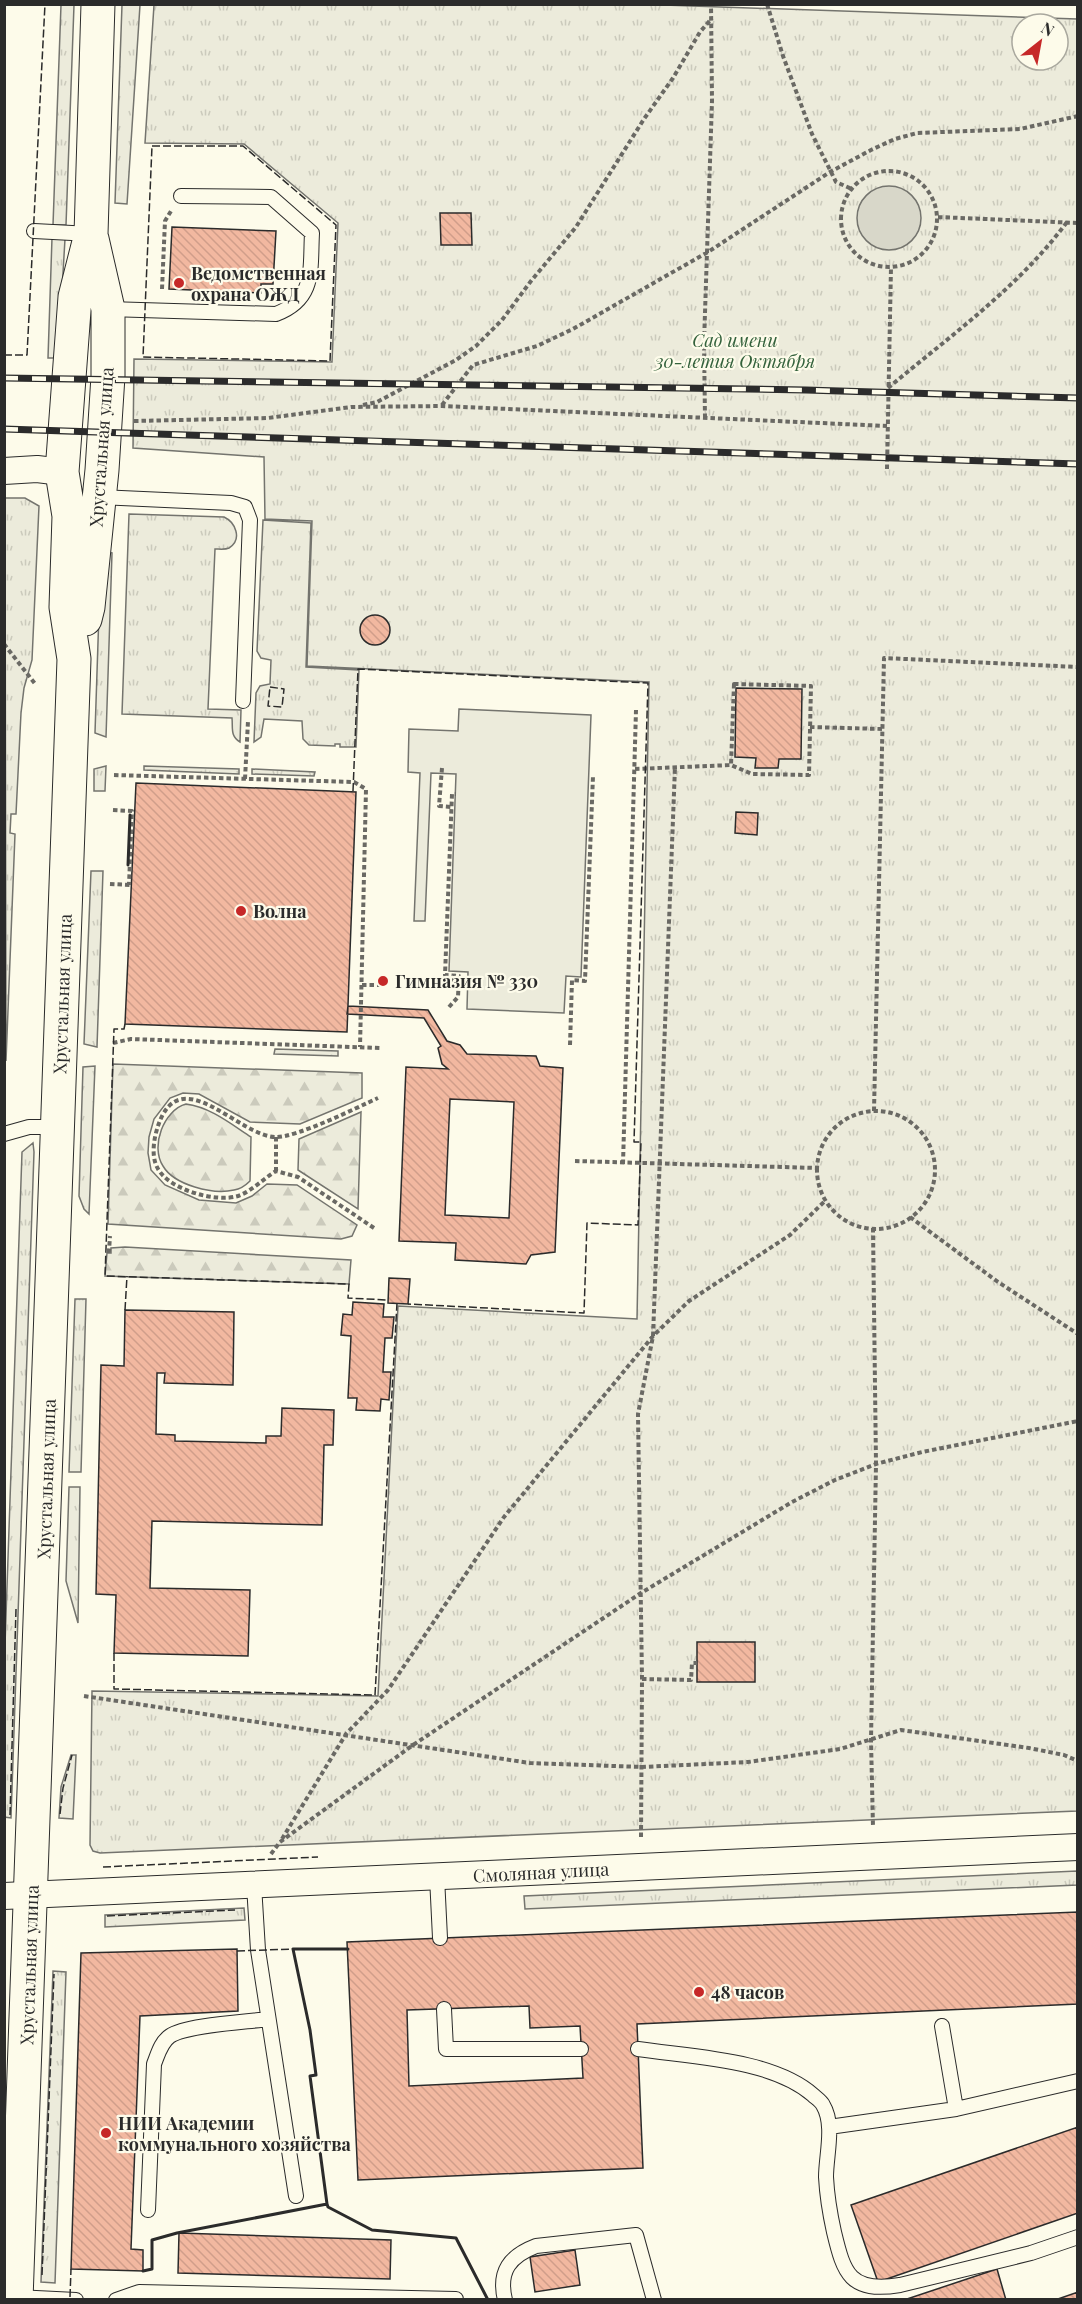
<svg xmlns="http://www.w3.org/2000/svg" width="1082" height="2304" font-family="'Playfair Display',serif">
<defs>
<pattern id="grass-tufts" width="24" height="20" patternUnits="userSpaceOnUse" patternTransform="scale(1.5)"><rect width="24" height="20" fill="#ecebdb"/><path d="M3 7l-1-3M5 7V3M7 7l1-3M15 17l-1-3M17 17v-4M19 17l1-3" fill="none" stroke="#cbcabc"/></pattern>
<pattern id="forest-firs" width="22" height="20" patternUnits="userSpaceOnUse" patternTransform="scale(1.5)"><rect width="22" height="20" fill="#ecebdb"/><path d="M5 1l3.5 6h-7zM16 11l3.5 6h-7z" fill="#cbcabc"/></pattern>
<pattern id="building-back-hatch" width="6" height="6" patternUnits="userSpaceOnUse" patternTransform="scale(1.5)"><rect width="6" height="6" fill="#f2b8a0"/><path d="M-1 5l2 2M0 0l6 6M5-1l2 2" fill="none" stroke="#d09e8a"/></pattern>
</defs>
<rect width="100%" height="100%" fill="#fdfbea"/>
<path fill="url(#grass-tufts)" stroke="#74746e" stroke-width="1.5" fill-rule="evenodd" d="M635 4 1077 19V1811L100 1853 93 1851 90 1845 92 1691 378 1696 398 1306 637 1319 649 682 307 666 312 521 265 519 264 457 133 448 134 359 332 362 338 223 244 144 145 143 154 5ZM1022 24H1058V60H1022Z
M61 5H74L66 225H53Z
M122 5H140L127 204 115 203Z
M52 238 65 239 58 358H48Z
M5 498H25L39 506 32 660 24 688 21 713 16 814H11L10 833 15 834 6 1061Z
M129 514 224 517C235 522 243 539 229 548 225 550 219 549 215 549L208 709 241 710 240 742C230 736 233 728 232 718L122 714Z
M263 520 311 523 306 667 359 670 356 747H340V744H335V746L309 745 303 739 302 721 264 719 261 737 254 742 256 693 260 686 270 684 271 660 261 658 257 651Z
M106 552 112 553 106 737 95 733 100 582Z
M106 766 105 791H94V769Z
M144 766 239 769V774L144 770Z
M252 769 315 772 314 776 252 774Z
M91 871H103L97 1047 84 1044Z
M275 1049 338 1051V1056L274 1054Z
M95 1066 89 1214 84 1209 79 1196 83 1067Z
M33 1143 34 1152 11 1818 4 1817 5 1645 22 1152Z
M75 1299H86L81 1472H69Z
M69 1487H80L78 1623 66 1581Z
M71 1755H76L73 1819 59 1818 61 1787Z
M1077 1871V1885L525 1909 524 1896Z
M244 1908 245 1920 105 1927V1915Z
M53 1971 66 1972 55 2283 41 2282Z"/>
<path fill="url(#forest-firs)" stroke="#74746e" stroke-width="1.5" d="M113 1064 362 1073V1098L300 1124 250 1122 199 1094 183 1093 170 1098 154 1119 149 1137 148 1153 151 1170 165 1185 199 1200 236 1203 252 1196 267 1184 297 1185 357 1225 352 1236 341 1239 108 1224Z
M186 1104C210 1107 231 1124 251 1137L250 1181C246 1185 241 1189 234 1190 213 1195 174 1185 163 1166 150 1146 164 1110 186 1104Z
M361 1112 358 1209 298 1170 299 1139Z
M125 1247 351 1260 349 1284 105 1276 107 1253H111V1248Z"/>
<path fill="#ecebdb" stroke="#74746e" stroke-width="1.5" d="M459 709 591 715 581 977 566 976 564 1013 467 1009 468 972 449 971 456 774 431 773 425 921H414L420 773 408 772 409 729 458 731Z"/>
<path fill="#d8d7c9" stroke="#74746e" stroke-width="1.5" d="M857 218a32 32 0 1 1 64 0a32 32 0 1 1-64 0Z"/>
<path fill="url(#building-back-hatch)" stroke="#2b2b2b" stroke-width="1.5" fill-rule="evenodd" d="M440 213H471L472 245H441Z
M172 227 276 231 273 284H261V293L169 289Z
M360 630a15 15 0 1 1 30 0a15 15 0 1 1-30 0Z
M736 688 802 689 801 759H779L778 768H755L756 758 735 757Z
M136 783 356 792 347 1032 125 1024Z
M736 812 758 813 757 835 735 833Z
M348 1006 428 1010 447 1041 460 1045 467 1054 536 1056 540 1066 563 1068 555 1252 531 1255 526 1264 455 1260 456 1243 399 1241 406 1067 448 1069 442 1064 438 1048 441 1046 424 1018 347 1014ZM450 1099 514 1102 509 1218 445 1215Z
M389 1278 410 1279 408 1304 388 1303Z
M353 1302 384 1304 383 1317H394L392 1338H385L383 1372H391L389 1400 381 1399 380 1411 356 1410 357 1398H348L351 1336 341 1335 343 1314 352 1315Z
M125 1310 234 1312 233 1385 164 1383 165 1373H157L156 1434 175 1435V1441L266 1443V1436H281L282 1408 334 1410 333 1445H324L322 1525 152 1521 150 1588 250 1590 248 1656 114 1653 116 1595 96 1594 101 1365 124 1366Z
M697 1642H755V1682H697Z
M1078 1912V2004L637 2024 643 2168 358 2180 347 1942ZM529 2006 530 2028 580 2026 583 2078 409 2086 407 2010Z
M237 1949 238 2011 140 2016 131 2249 143 2250V2271L71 2269 81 1953Z
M1078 2127V2213L878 2282 851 2205Z
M179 2233 391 2240 390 2279 178 2273Z
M575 2250 580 2285 535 2292 530 2257Z
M997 2269 1006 2300H904Z
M1078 2292V2300H1055Z"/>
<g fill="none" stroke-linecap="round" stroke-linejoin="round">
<g stroke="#2b2b2b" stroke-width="16">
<path id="lane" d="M34 231 91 234
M108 309 276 314C316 299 310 269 312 233L271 197 181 196
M99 497 231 503 245 507 250 520 243 701
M4 1134 29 1127H58
M437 1877 440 1938
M254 1885 258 1950 296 2196
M444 2009 446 2049H581
M942 2026 956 2109
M638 2049C691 2057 772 2059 813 2095 816 2098 821 2101 823 2105 835 2125 826 2155 826 2177 827 2196 830 2214 834 2232 844 2274 850 2293 900 2285L1031 2253 1078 2237
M829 2127 956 2109 1078 2081
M148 2210 154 2064C158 2054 161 2042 170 2036 186 2025 247 2022 268 2019
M16 2297 76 2300
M116 2300 139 2292 456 2299
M505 2300C498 2271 510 2256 536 2246L636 2235 654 2300"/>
</g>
<g stroke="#2b2b2b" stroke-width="28">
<path id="street" d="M4 471 37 469 62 472
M4 1896 1078 1847"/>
</g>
<g stroke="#2b2b2b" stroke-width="35">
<path id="secondary" d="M85 619 88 607 102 470 108 376V309L92 239
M16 2300 74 659 66 607 69 516 62 472 75 297 91 234 98 4"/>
</g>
<path stroke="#6a6964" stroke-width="4" stroke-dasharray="4.5 3" stroke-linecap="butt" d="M767 4 783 56 812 134 836 182 852 189
M841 219a48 48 0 1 1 96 0a48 48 0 1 1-96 0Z
M938 217 1078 223
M162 289 165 221 171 211
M888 388C950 336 1018 288 1067 222
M363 405 377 402 456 360 476 346 502 320 531 281 576 227 644 119 673 78 700 32 712 18
M442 405 473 365 537 346 573 329 708 252 830 172 871 150 895 139 917 133 1020 129 1078 116
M705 418 704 343 712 101 711 4
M134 421 268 418 351 407 442 406 887 426
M887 469 891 267
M4 644 36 685
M734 684 811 686 809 775 752 774 731 765Z
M810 727 882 729
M442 768 439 806 451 807
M635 769 731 765
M114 775 354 782 366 789 360 1047
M245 779 248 721
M113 810 132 811 129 885
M110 884 131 885
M362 985H383
M449 1007 458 997 459 976 445 975 452 794H456
M113 1043 131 1039 380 1048
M570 1045 572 980 585 981 593 776
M874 1111 884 658 1078 667
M817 1170a59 59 0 1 1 118 0a59 59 0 1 1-118 0Z
M276 1137V1171
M575 1161 817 1168
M623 1164 636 710
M910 1217 998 1282 1078 1334
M374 1228 298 1177 276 1171C263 1179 252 1191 238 1196 215 1203 167 1189 157 1167 151 1155 154 1138 158 1126 180 1059 239 1137 276 1137 298 1137 356 1108 378 1098
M873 1228 876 1464 871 1740 873 1827
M107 1251H109L110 1236
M642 1679 691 1680 692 1663H697
M84 1696 530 1763 642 1767 748 1762 840 1749 901 1730 1029 1748 1064 1755 1078 1761
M641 1837 642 1679 638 1414 653 1336 675 767
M282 1839 346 1734 388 1690 504 1517 653 1336 689 1301 790 1235 826 1200
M271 1854 280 1842 413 1745 641 1593 792 1502 835 1480 876 1464 922 1452 1078 1421"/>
<use href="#lane" stroke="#fdfbea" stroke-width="14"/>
<use href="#street" stroke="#fdfbea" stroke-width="26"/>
<use href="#secondary" stroke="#fdfbea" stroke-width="33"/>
<g stroke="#2b2b2b" stroke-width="7">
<path id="rail" d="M4 378 806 390 1078 398
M4 429 1078 464"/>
</g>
<use href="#rail" stroke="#fdfbea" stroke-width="4.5" stroke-dasharray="14" stroke-linecap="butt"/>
<path stroke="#2b2b2b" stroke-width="1.5" stroke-dasharray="8 3" stroke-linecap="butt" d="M152 146H243L336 225 330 361 143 357Z
M4 355H27L45 4
M270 687 284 689 282 707 268 706Z
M353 791 358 669 648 683 634 1142H641L638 1225 587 1223 584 1313 408 1304
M125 1024 124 1029H114L105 1276 349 1284 348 1298 388 1300
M125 1310 127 1276
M114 1653V1689L375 1695 397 1303
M60 1814 63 1788 72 1755
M10 1815 16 1609
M103 1867 318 1857
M107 1916 235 1910
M237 1951 293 1949
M42 2275 54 1974
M70 2297 71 2269"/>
<path stroke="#2b2b2b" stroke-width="3" d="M128 865 130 815
M327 2204 310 2076 316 2075 310 2030 293 1949H348
M143 2271 152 2269V2240L177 2233 327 2204 328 2207 372 2230 456 2238 488 2300"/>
</g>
<g fill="#c62828" stroke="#fdfbea" stroke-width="2">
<circle cx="179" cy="283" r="6"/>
<circle cx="241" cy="911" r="6"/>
<circle cx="383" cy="981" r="6"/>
<circle cx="699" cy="1992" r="6"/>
<circle cx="106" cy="2133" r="6"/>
</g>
<g text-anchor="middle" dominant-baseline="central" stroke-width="4.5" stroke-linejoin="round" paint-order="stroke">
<g font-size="18" font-weight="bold" fill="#2b2b2b" stroke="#fdfbea" text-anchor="start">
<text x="191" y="273">Ведомственная<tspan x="191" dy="21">охрана ОЖД</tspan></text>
<text x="253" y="911">Волна</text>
<text x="395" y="981">Гимназия № 330</text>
<text x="711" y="1992">48 часов</text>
<text x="118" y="2123">НИИ Академии<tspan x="118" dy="21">коммунального хозяйства</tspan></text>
</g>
<g font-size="18" font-style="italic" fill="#34623c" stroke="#fdfbea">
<text x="735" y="340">Сад имени<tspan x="735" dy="21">30-летия Октября</tspan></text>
</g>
<g font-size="18" fill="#2b2b2b" stroke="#fdfbea">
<text transform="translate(101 447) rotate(-86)">Хрустальная улица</text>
<text transform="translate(62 994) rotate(-88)">Хрустальная улица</text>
<text transform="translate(46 1479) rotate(-88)">Хрустальная улица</text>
<text transform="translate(541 1872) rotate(-3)">Смоляная улица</text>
<text transform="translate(29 1965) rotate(-88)">Хрустальная улица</text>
</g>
</g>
<rect width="1082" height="2304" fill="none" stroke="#2b2b2b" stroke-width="12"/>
<g transform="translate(1040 42) rotate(31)"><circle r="28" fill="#fdfbea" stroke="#a9a89e" stroke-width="1.5"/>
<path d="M0-4.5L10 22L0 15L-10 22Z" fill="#c62828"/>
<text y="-9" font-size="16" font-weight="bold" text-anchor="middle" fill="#2b2b2b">N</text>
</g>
</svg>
